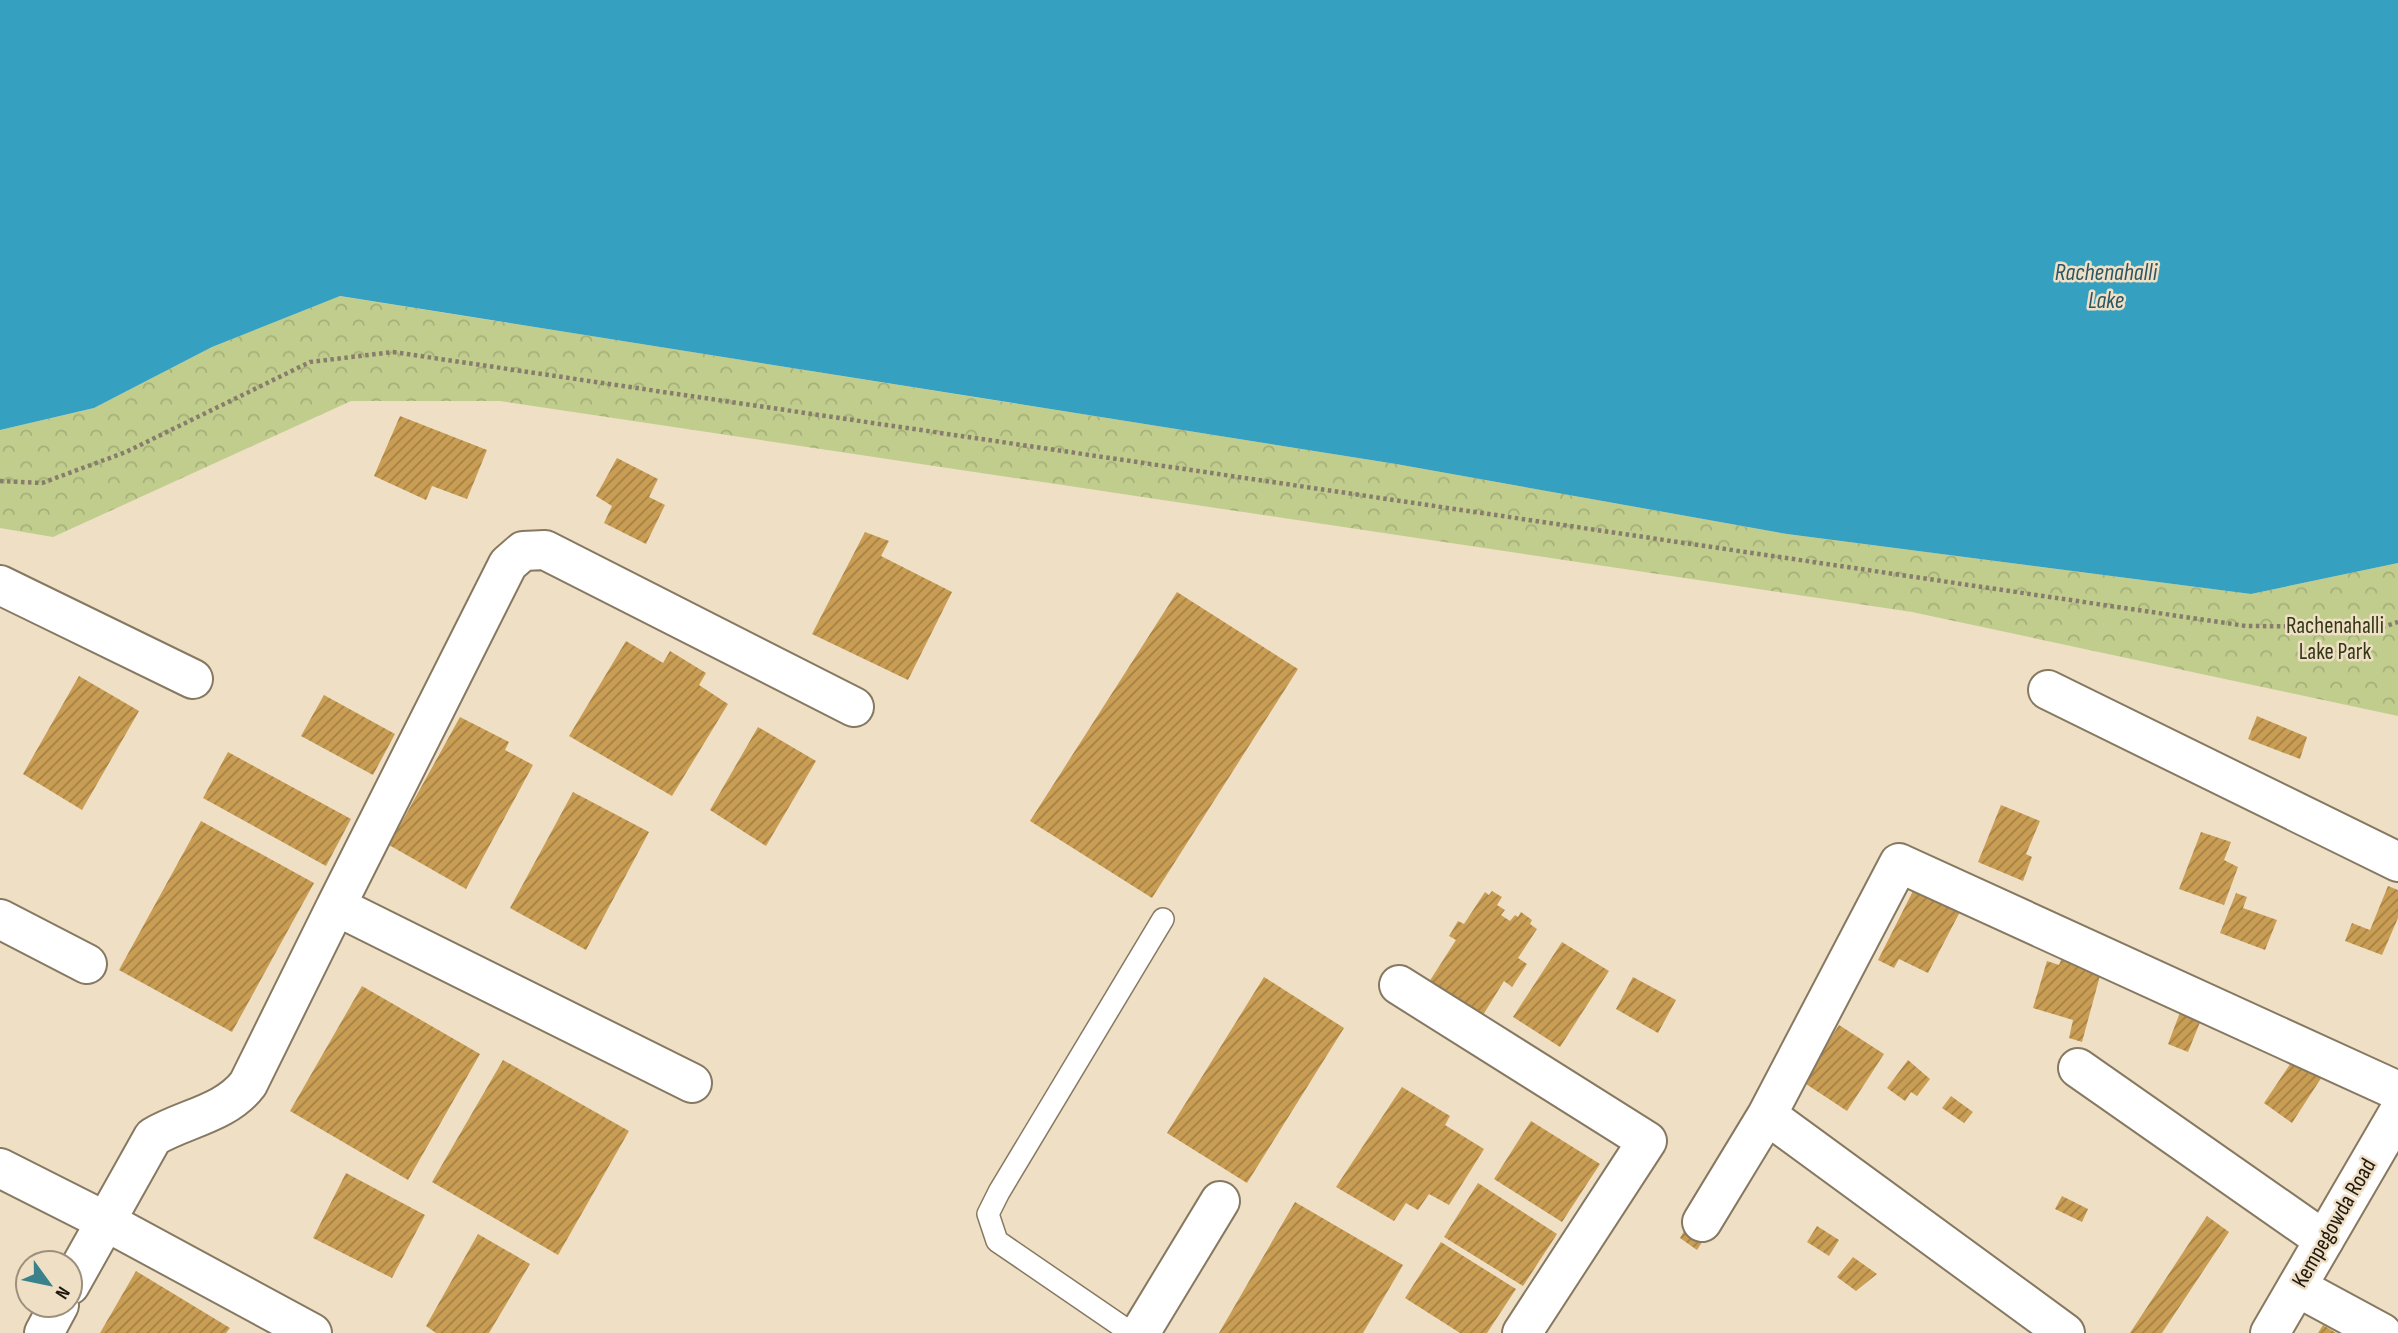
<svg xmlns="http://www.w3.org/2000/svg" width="2398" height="1333" font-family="'Sofia Sans Condensed',sans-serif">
<defs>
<pattern id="park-crowns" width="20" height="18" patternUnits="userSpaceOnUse" patternTransform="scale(1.75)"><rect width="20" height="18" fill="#c1cd8d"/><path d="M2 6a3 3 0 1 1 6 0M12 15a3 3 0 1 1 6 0" fill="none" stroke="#a5af79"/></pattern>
<pattern id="building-hatch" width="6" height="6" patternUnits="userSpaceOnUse" patternTransform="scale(1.75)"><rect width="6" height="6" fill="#c99e54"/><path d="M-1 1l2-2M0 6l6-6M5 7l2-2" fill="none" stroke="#a38044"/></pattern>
</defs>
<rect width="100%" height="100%" fill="#efdfc5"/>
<path fill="url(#park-crowns)" d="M339 296 1396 464 1787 534 2251 594 2398 563V716L1912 612 500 401H351L53 537 0 528V430L94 408 212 347Z"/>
<path fill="#35a0c0" d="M0 0H2398V563L2251 594 1787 534 1396 464 340 296 212 347 94 408 0 430Z"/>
<path fill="url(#building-hatch)" d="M400 416 487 450 467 499 432 486 426 500 374 476Z
M617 458 658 479 649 497 665 505 646 544 604 523 612 506 596 496Z
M865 532 889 541 881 556 952 592 908 680 812 634Z
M1177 592 1298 669 1152 898 1030 821Z
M626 641 663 663 670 651 706 673 699 685 728 704 672 796 569 736Z
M79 676 139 711 82 810 23 774Z
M324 695 395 734 373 775 301 736Z
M2257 716 2307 737 2300 759 2248 739Z
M460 717 509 742 505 750 533 765 466 889 389 845Z
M758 727 816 761 766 846 710 810Z
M228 752 351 819 326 866 203 798Z
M573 792 649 832 586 950 510 908Z
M2001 805 2040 821 2026 854 2032 857 2023 881 1978 862Z
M201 821 314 883 232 1032 119 970Z
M2201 832 2231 842 2224 860 2238 867 2224 905 2179 889Z
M2388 886 2398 890V918L2382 955 2345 941 2352 923 2370 930Z
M1915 887 1962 908 1928 973 1899 959 1894 968 1878 960Z
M1492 891 1502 897 1497 905 1505 910 1501 915 1510 921 1515 915 1518 917 1521 912 1532 920 1530 924 1537 929 1518 958 1527 964 1512 987 1504 981 1483 1015 1429 982 1456 940 1449 936 1458 921 1464 924 1485 892 1489 895Z
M2236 893 2247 897 2243 908 2277 920 2265 950 2220 933Z
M1562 942 1609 971 1560 1047 1513 1017Z
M2061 960 2101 972 2082 1042 2069 1038 2073 1020 2033 1008 2047 961 2059 965Z
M1264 977 1344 1028 1247 1183 1167 1133Z
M1633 977 1676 1000 1658 1033 1616 1009Z
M362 986 480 1054 408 1180 290 1111Z
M2184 1002 2205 1010 2188 1052 2168 1044Z
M1839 1025 1884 1054 1847 1111 1803 1082Z
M2299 1051 2327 1069 2292 1123 2264 1103Z
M503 1060 629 1131 558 1255 432 1182Z
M1908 1060 1930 1079 1917 1096 1911 1092 1905 1101 1887 1088Z
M1402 1087 1450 1116 1445 1125 1484 1149 1449 1205 1429 1194 1418 1210 1406 1203 1394 1221 1336 1187Z
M1951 1096 1973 1112 1964 1123 1942 1108Z
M1531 1121 1600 1164 1562 1222 1494 1179Z
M346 1173 425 1215 392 1278 313 1238Z
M1478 1183 1557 1234 1523 1286 1444 1237Z
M2062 1196 2088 1209 2082 1222 2055 1209Z
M1295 1202 1403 1265 1363 1333H1219Z
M2207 1216 2229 1232 2162 1333H2130Z
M1690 1221 1708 1233 1697 1250 1680 1238Z
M1817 1226 1839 1240 1829 1256 1807 1242Z
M478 1234 530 1264 489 1333H436L426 1326Z
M1441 1242 1516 1289 1487 1333H1460L1405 1298Z
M1853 1257 1877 1274 1856 1291 1837 1277Z
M136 1271 230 1328 226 1333H100Z
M2323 1325 2336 1333H2318Z"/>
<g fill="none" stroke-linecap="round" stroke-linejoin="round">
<g stroke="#877961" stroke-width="24">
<path id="lane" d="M1124 1328 997 1241 988 1214 999 1192 1163 919"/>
</g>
<g stroke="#877961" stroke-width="42">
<path id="street" d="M0 585 193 679
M2048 690 2398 862
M336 906 508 564 523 551 545 550 854 707
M0 919 87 964
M1399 985 1647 1141 1522 1333
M2078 1068 2324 1240
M0 1168 105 1221 312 1333
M1702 1222 1767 1115
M70 1285 153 1137C185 1118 225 1114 248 1084L336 906 692 1083
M2297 1287 2382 1333
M44 1333 59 1305
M1140 1333 1220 1201
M2065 1333 1767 1115 1899 863 2398 1091"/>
</g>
<g stroke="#877961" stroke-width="42">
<path id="secondary" d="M2270 1333 2398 1113"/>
</g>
<path stroke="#887d6c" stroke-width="4.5" stroke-dasharray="3.5 3.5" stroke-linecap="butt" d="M0 481 42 483 126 452 310 362 393 352 2246 626 2383 627 2398 622"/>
<use href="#lane" stroke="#fff" stroke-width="21"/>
<use href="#street" stroke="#fff" stroke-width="38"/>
<use href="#secondary" stroke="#fff" stroke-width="38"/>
</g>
<g text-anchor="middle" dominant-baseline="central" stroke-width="5" stroke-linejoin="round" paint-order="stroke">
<g font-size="23" fill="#333916" stroke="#efdfc5">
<text x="2335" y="626">Rachenahalli<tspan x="2335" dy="26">Lake Park</tspan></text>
</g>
<g font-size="23" fill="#1f1910" stroke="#efdfc5">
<text transform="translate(2334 1223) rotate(-60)">Kempegowda Road</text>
</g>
<g font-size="24" font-style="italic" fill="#2b5765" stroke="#efdfc5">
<text x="2106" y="272">Rachenahalli<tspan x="2106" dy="28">Lake</tspan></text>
</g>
</g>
<g transform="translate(49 1284) rotate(123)"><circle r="33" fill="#efdfc5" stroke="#9c907d" stroke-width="2"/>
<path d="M0-5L12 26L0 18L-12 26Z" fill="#3a828b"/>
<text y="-10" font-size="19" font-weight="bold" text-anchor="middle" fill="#1f1910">N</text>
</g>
</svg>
